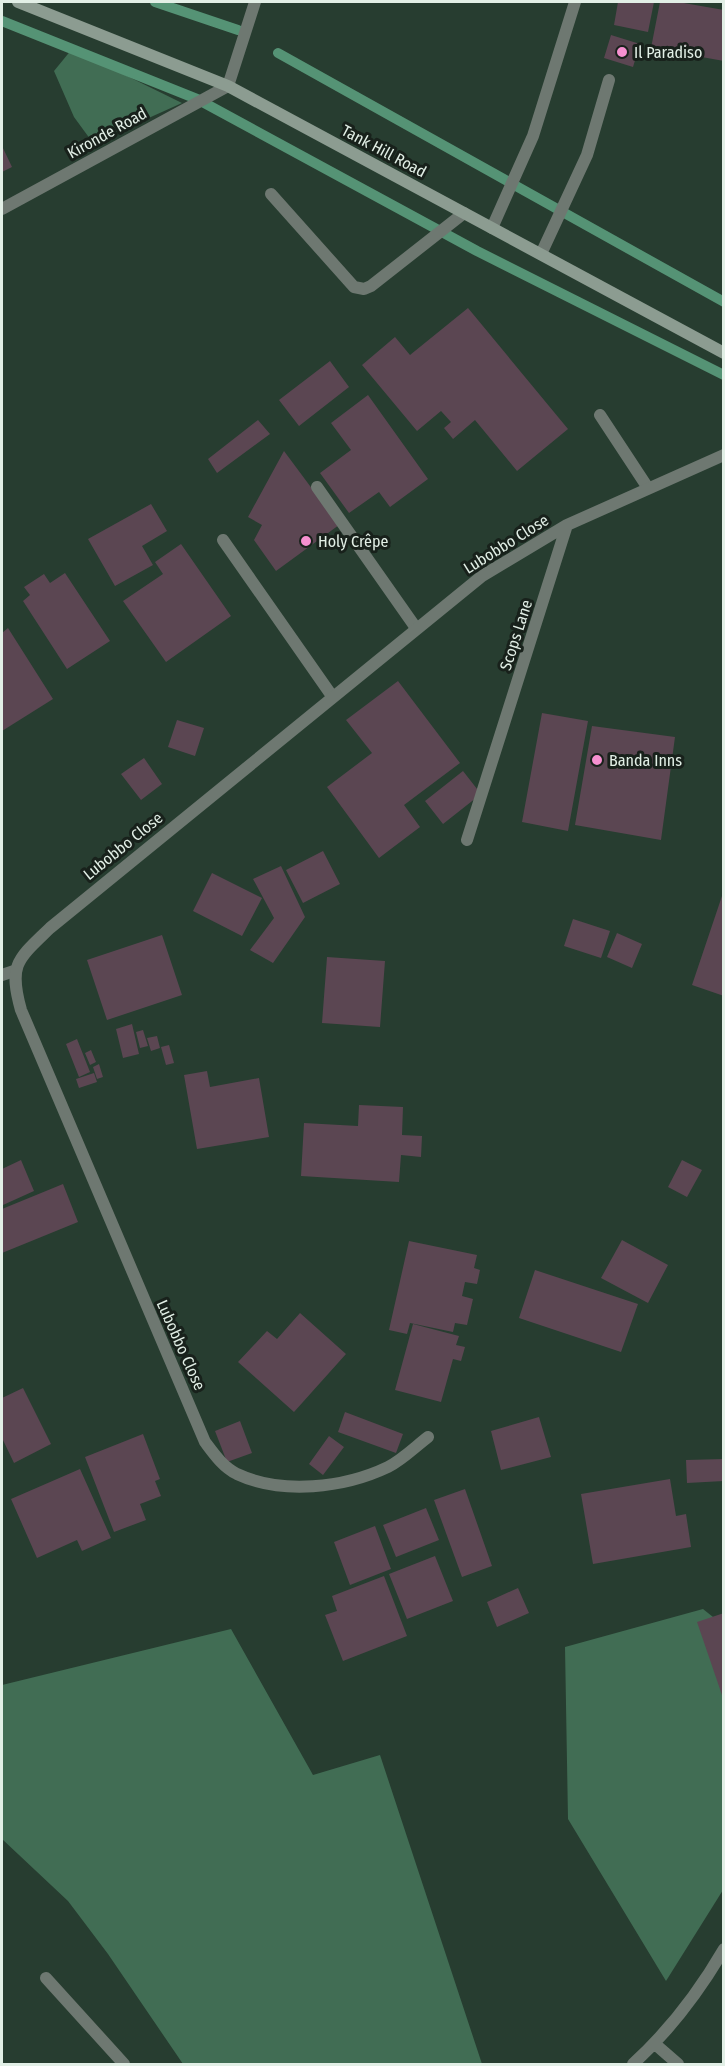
<svg xmlns="http://www.w3.org/2000/svg" width="725" height="2066" font-family="'Fira Sans Condensed',sans-serif">
<rect width="100%" height="100%" fill="#273d30"/>
<path fill="#416d54" d="M72 49 182 103 93 143 74 117 54 71Z
M703 1609 723 1625V1890L666 1981 568 1819 565 1647Z
M231 1629 313 1775 380 1755 482 2064H183L108 1954 68 1901 2 1839V1685Z"/>
<g fill="none" stroke-linecap="round" stroke-linejoin="round">
<path stroke="#559375" stroke-width="10" d="M155 2 238 30
M2 21 197 99 477 251 724 375
M278 53 724 302"/>
</g>
<path fill="#5b4652" d="M618 2H654L648 32 614 25Z
M660 2H678L724 10V61L651 48Z
M611 35 640 44 633 67 604 58Z
M2 146 12 167 2 172Z
M468 308 568 429 517 471 475 420 453 439 444 428 451 422 441 411 417 431 362 365 395 337 410 355Z
M330 361 349 387 299 426 279 400Z
M368 395 428 479 390 507 379 492 349 513 320 473 351 450 331 423Z
M258 420 270 434 217 473 208 459Z
M284 451 339 525 276 571 254 540 262 525 248 517Z
M151 504 167 531 142 546 153 565 115 586 88 539Z
M181 544 231 616 166 662 123 601 163 574 155 562Z
M65 573 110 641 67 669 23 601 30 595 24 587 44 574 50 583Z
M8 628 53 699 2 731V633Z
M398 681 460 763 404 805 420 827 379 858 327 787 372 753 346 720Z
M542 713 588 721 568 831 522 822Z
M177 720 204 728 195 756 168 747Z
M592 726 675 737 661 840 575 825Z
M144 758 162 784 141 800 121 774Z
M463 771 481 794 443 824 425 801Z
M323 851 340 884 303 903 286 870Z
M281 866 305 917 273 963 250 950 274 918 253 879Z
M212 873 262 898 242 936 193 911Z
M723 893H724V996L692 985Z
M573 919 610 931 601 958 564 946Z
M617 933 642 944 632 968 607 957Z
M162 935 182 995 107 1020 87 960Z
M327 957 385 961 380 1027 322 1023Z
M132 1024 139 1054 123 1058 116 1029Z
M143 1030 148 1046 140 1048 136 1032Z
M157 1036 160 1048 151 1051 147 1038Z
M77 1039 90 1072 79 1077 66 1044Z
M169 1045 174 1063 166 1065 161 1047Z
M91 1050 96 1062 90 1065 85 1053Z
M99 1064 103 1077 97 1079 93 1067Z
M207 1071 210 1087 259 1078 269 1137 197 1149 184 1075Z
M94 1073 97 1082 79 1088 76 1079Z
M359 1105 403 1107 402 1135 422 1136 421 1157 401 1155 399 1182 301 1176 304 1123 358 1126Z
M21 1160 34 1191 3 1205 2 1169Z
M682 1160 702 1170 687 1197 668 1187Z
M63 1184 78 1222 2 1253V1209Z
M622 1240 668 1265 648 1303 601 1278Z
M409 1241 477 1255 474 1268 480 1270 477 1284 465 1282 462 1296 473 1299 467 1325 455 1323 453 1332 410 1323 407 1334 389 1330Z
M535 1270 638 1304 621 1352 519 1318Z
M300 1313 346 1354 294 1412 238 1362 267 1331 277 1339Z
M413 1324 459 1336 456 1345 465 1347 461 1361 453 1359 441 1402 395 1390Z
M23 1388 51 1444 14 1463 2 1438V1398Z
M345 1412 403 1434 396 1453 338 1432Z
M539 1417 551 1457 501 1470 491 1431Z
M240 1421 252 1453 227 1462 215 1431Z
M143 1434 160 1479 155 1481 161 1496 140 1504 146 1520 114 1532 85 1457Z
M329 1436 344 1447 323 1475 309 1464Z
M724 1459V1481L687 1483 686 1460Z
M80 1469 111 1538 82 1551 77 1540 37 1558 11 1499Z
M670 1479 676 1516 686 1514 691 1547 593 1564 581 1494Z
M465 1489 492 1566 462 1577 434 1500Z
M426 1508 439 1540 396 1557 383 1525Z
M375 1526 391 1569 350 1585 334 1542Z
M435 1556 453 1601 407 1619 389 1574Z
M384 1576 407 1636 343 1661 325 1615 337 1611 332 1596Z
M518 1588 529 1613 497 1627 487 1602Z
M724 1613V1698H723L697 1622Z"/>
<g fill="none" stroke-linecap="round" stroke-linejoin="round">
<path stroke="#6e7871" stroke-width="12" d="M271 194 354 287 364 289 371 286 464 213
M492 228 533 136 575 2
M541 254 587 155 609 80
M600 415 648 488
M317 487 416 628
M223 540 332 696
M2 975 14 971
M46 1978 124 2064"/>
<path stroke="#6e7871" stroke-width="12" d="M2 209 228 86 255 2
M467 840 567 525
M428 1437C415 1447 402 1460 388 1467 344 1488 282 1495 237 1474 223 1467 214 1454 205 1442L21 1010C8 964 18 959 50 928L482 576 567 525 724 455
M655 2044 678 2064
M633 2064C669 2031 699 1992 724 1949"/>
<path stroke="#8c9c91" stroke-width="12" d="M18 2 228 86 724 353"/>
</g>
<g fill="#f690d0" stroke="#18211b" stroke-width="2">
<circle cx="622" cy="52" r="6"/>
<circle cx="306" cy="541" r="6"/>
<circle cx="597" cy="760" r="6"/>
</g>
<g text-anchor="middle" dominant-baseline="central" stroke-width="6" stroke-linejoin="round" paint-order="stroke">
<g font-size="16" fill="#e2efe6" stroke="#18211b" text-anchor="start">
<text x="634" y="52">Il Paradiso</text>
<text x="318" y="541">Holy Crêpe</text>
<text x="609" y="760">Banda Inns</text>
</g>
<g font-size="16" fill="#e2efe6" stroke="#18211b">
<text transform="translate(107 133) rotate(-29)">Kironde Road</text>
<text transform="translate(384 151) rotate(28)">Tank Hill Road</text>
<text transform="translate(506 544) rotate(-32)">Lubobbo Close</text>
<text transform="translate(516 635) rotate(-72)">Scops Lane</text>
<text transform="translate(123 846) rotate(-39)">Lubobbo Close</text>
<text transform="translate(181 1345) rotate(66)">Lubobbo Close</text>
</g>
</g>
<rect width="725" height="2066" fill="none" stroke="#e2efe6" stroke-width="6"/>
</svg>
